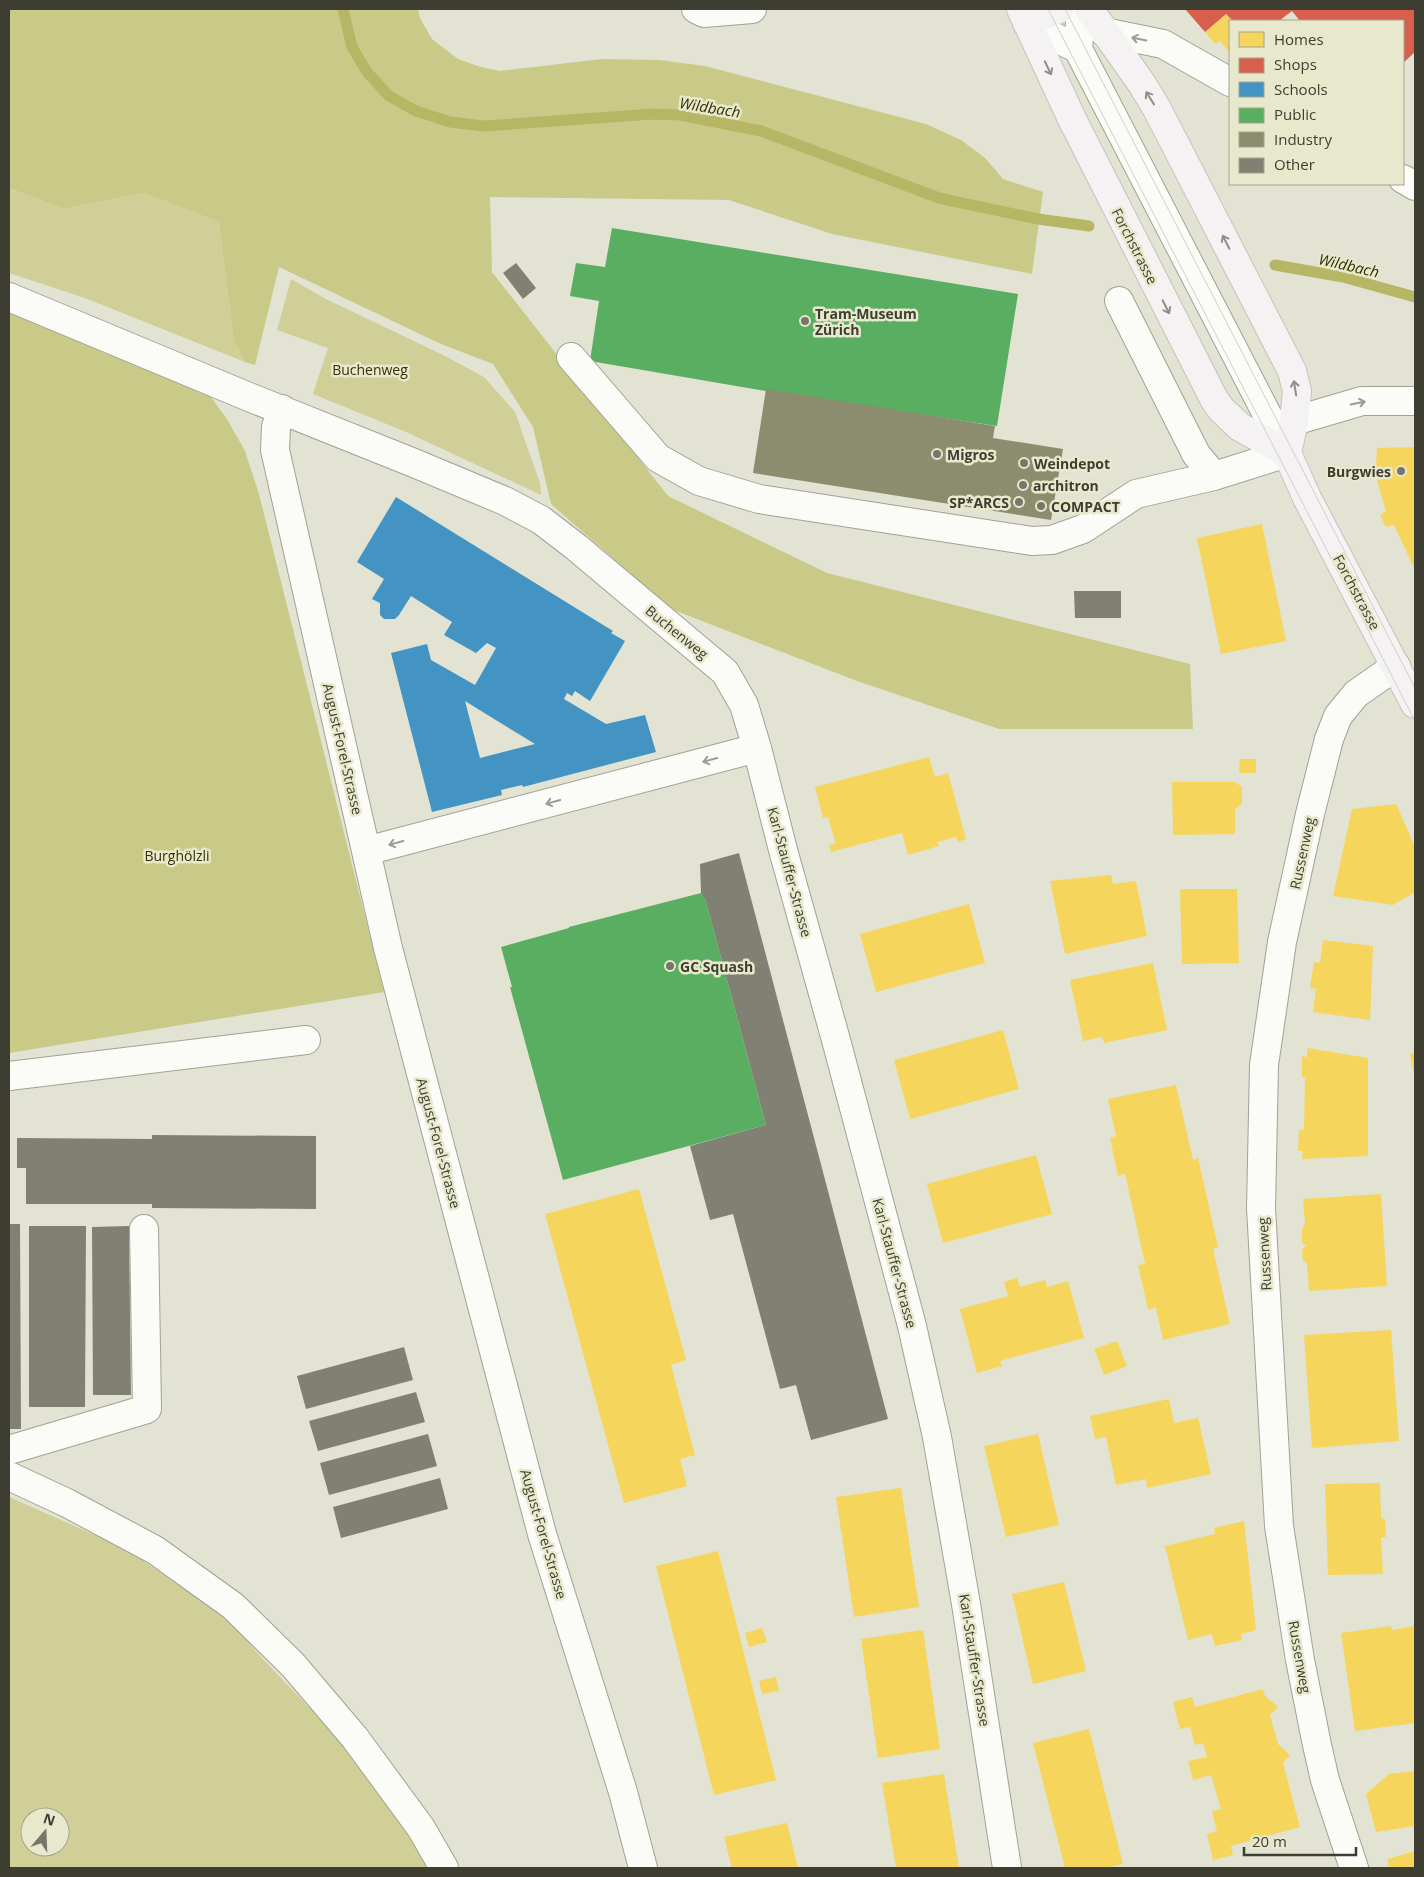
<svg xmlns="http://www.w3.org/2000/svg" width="1424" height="1877" font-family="'Open Sans',sans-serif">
<rect width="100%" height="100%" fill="#e2e3d2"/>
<path fill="#cfcf97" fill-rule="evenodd" d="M9 188 64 209 144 193 219 222 234 341 245 362 85 298 9 273Z
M291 279 326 299 441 354 484 377 515 412 540 483 541 495 406 432 313 394 328 348 277 330Z
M9 1497 124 1548 227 1618 261 1657 340 1740 413 1837 429 1868H9ZM30 1817H60V1847H30Z"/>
<path fill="#caca88" d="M9 9H418L420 18 432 39 458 59 481 67 500 71 602 59 659 60 705 66 926 124 961 140 985 158 1003 179 1043 192 1032 274 832 234 729 200 490 197 492 272 668 496 827 573 1190 664 1193 729H999L857 681 671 609 551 504 533 427 493 364 441 344 279 267 255 365 245 362 234 341 219 222 144 193 64 209 9 188Z
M9 311 205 389 227 419 245 451 259 494 384 992 9 1053Z"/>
<path fill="#f6d55c" d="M1226 14 1233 21H1230V53L1220 41 1215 44 1205 32Z
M1415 447V570L1394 525 1386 527 1380 515 1386 511 1377 480 1376 464 1377 448Z
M1262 524 1286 641 1221 654 1197 538Z
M929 757 935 777 948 773 966 839 958 842 956 837 937 842 939 846 908 855 902 833 831 852 829 845 836 844 828 817 823 818 815 787Z
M1240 759H1256V773H1239Z
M1172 782H1235L1242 787V804L1235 809V834L1173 835Z
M1396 804 1415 847V892L1393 905 1333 896 1352 809Z
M1111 875 1113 884 1136 881 1147 936 1065 954 1050 881Z
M1180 889H1237L1239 963 1182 964Z
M969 904 985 963 876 992 860 934Z
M1323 940 1373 946 1370 1020 1313 1012 1316 989 1310 988 1314 962 1320 963Z
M1153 963 1167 1030 1104 1043 1102 1037 1083 1041 1070 980Z
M1003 1030 1019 1089 910 1119 894 1060Z
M1307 1048 1368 1058V1156L1302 1159 1303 1151H1298L1299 1130 1304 1129 1305 1077H1302V1056L1307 1057Z
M1415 1052V1074H1414L1410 1054Z
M1176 1085 1193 1160 1198 1158 1218 1247 1213 1249 1230 1324 1163 1340 1156 1308 1148 1309 1138 1265 1145 1264 1125 1174 1118 1176 1110 1138 1116 1136 1108 1099Z
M1036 1155 1052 1214 943 1243 927 1184Z
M639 1189 686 1360 671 1365 695 1455 680 1459 687 1486 624 1503 545 1214Z
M1381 1194 1387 1286 1309 1291 1307 1263 1303 1261 1302 1250 1306 1245 1302 1243V1229L1305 1224 1303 1199Z
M1017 1278 1020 1287 1045 1280 1047 1287 1068 1281 1084 1338 1000 1361 1002 1366 977 1373 960 1309 1008 1296 1004 1282Z
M1391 1330 1399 1441 1312 1448 1304 1335Z
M1117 1341 1127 1366 1104 1375 1094 1349Z
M1169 1399 1174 1423 1198 1418 1211 1474 1147 1488 1146 1479 1116 1485 1106 1437 1095 1439 1090 1416Z
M1038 1434 1059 1525 1006 1537 984 1446Z
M1380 1483 1381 1518 1385 1519 1386 1537H1381L1383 1574 1328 1575 1325 1484Z
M901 1488 919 1607 854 1617 836 1497Z
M1244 1521 1256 1630 1241 1634 1242 1640 1215 1646 1212 1634 1188 1640 1165 1546 1215 1534 1214 1528Z
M718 1551 776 1780 714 1795 656 1566Z
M1064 1582 1086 1671 1033 1684 1012 1594Z
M1391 1626 1392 1630 1415 1626V1723L1355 1731 1341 1633Z
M762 1628 767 1642 749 1647 745 1633Z
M923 1630 940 1749 878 1758 861 1639Z
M776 1677 779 1691 762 1694 759 1681Z
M1263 1689 1265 1696 1278 1707 1270 1715 1278 1744 1290 1755 1283 1763 1300 1827 1231 1846 1233 1855 1213 1860 1207 1834 1217 1831 1212 1811 1221 1809 1211 1775 1193 1780 1188 1761 1207 1757 1203 1743 1195 1745 1190 1727 1180 1729 1173 1702 1192 1697 1195 1707Z
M1089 1729 1123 1864 1107 1868H1065L1033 1743Z
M1415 1771V1826L1376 1832 1366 1794 1389 1774Z
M944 1774 959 1868H896L882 1783Z
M787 1823 798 1868H732L724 1837Z
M1415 1851V1868H1389L1387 1859Z"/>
<path fill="#d6604d" d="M1185 9H1415V52L1403 63V21H1300L1292 11 1279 21H1233L1226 14 1205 32Z"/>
<path fill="#4393c3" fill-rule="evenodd" d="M396 497 613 631 611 633 625 641 590 701 575 691 572 696 567 693 564 699 606 724 645 715 656 752 523 787 522 785 501 790 502 795 432 812 391 653 427 644 431 660 475 685 496 648 487 643 476 653 444 635 452 622 411 596 399 615 395 619H384L380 615V603L372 599 384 579 357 562ZM465 701 535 744 480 758Z"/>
<path fill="#5aae61" d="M612 228 1018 294 997 426 766 391 590 361 599 301 570 296 576 263 605 267Z
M701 893 703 898H705L766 1125 563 1180 510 987H512L501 947 569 928V927Z"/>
<path fill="#8c8c6e" d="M766 389 995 426 993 438 1063 449 1051 520 753 473Z"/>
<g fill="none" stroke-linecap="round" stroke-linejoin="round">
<path stroke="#b7b664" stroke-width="11" d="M343 9 352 47 367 72 389 96 416 111 450 122 484 126 653 114 680 115 761 131 939 198 1038 219 1089 226
M1275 265 1343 277 1415 297"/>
</g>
<path fill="#808172" d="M516 263 536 288 523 299 503 273Z
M1074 591H1121V618H1075Z
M739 853 888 1419 811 1440 796 1385 780 1389 733 1214 710 1220 690 1146 766 1125 705 898H703L701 893 700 864Z
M152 1135 316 1136V1209L152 1208V1204H26V1168H17V1138L152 1139Z
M9 1224H20L21 1429H9Z
M29 1226H86L85 1407H29Z
M129 1226 131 1395H93L92 1227Z
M404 1347 413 1380 306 1409 297 1376Z
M416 1392 425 1422 318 1451 309 1421Z
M428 1434 437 1466 329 1495 320 1463Z
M440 1478 448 1509 341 1538 333 1507Z"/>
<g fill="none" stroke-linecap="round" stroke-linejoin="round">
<g stroke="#a1a295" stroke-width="30">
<path id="minor" d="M696 9 704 13 752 9
M1027 23 1078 49
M1104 32 1163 44 1230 82
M1078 49 1081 9
M1403 179 1415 186
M9 297 249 397 414 463 505 501 541 520 576 547 725 672 744 705 757 748 783 850 836 1040 912 1326 937 1437 966 1604 1007 1868
M1119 301 1196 454 1214 476
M571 357 658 458 699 481 759 499 1032 541 1052 540 1083 529 1136 494 1214 476 1287 453 1078 49
M282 409 276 427 275 450 388 948 542 1534 623 1792 643 1868
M1294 421 1362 401H1415
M366 851 757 748
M9 1076 306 1040
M9 1450 147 1409 144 1229
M9 1476 67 1503 155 1550 233 1606 293 1665 355 1738 421 1828 444 1868
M1354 1868 1325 1780 1317 1745 1300 1660 1279 1526 1261 1208 1264 1065 1282 942 1310 814 1329 739 1338 716 1356 694 1396 666"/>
</g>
<g stroke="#c3c3bb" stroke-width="30">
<path id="major" d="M1021 9 1072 119 1214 399 1221 409 1240 427 1287 453 1307 498 1415 704
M1089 9 1142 84 1157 109 1292 371 1297 391 1294 421 1287 453
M1027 23 1059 9"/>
</g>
<use href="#minor" stroke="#fbfbf8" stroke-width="28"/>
<use href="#major" stroke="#f5f2f3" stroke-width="28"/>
<path stroke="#d0d0cb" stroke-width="1" d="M1048 9 1415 721
M1065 9 1415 688"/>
</g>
<defs><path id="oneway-shaft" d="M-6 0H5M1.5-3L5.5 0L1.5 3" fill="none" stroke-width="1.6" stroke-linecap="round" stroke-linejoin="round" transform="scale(1.25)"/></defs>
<g stroke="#9c9c94">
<use href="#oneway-shaft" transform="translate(1139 39) rotate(-168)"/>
<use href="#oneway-shaft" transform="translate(1358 403) rotate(-12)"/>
<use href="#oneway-shaft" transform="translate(710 760) rotate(165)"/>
<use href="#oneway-shaft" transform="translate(553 802) rotate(165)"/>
<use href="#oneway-shaft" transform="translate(396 843) rotate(165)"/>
</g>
<g stroke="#908e88">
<use href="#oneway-shaft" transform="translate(1048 68) rotate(65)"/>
<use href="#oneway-shaft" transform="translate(1150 98) rotate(-122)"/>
<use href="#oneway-shaft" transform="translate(1226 242) rotate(-117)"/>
<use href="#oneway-shaft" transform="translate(1166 307) rotate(63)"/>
<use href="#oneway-shaft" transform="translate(1295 388) rotate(-99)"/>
</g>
<g fill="#777769" stroke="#e8e9cc" stroke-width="2">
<circle cx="805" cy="321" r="5"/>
<circle cx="937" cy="454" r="5"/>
<circle cx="1024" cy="463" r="5"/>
<circle cx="1401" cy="471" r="5"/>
<circle cx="1023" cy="485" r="5"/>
<circle cx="1019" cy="502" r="5"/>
<circle cx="1041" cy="506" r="5"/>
<circle cx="670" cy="966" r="5"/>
</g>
<g text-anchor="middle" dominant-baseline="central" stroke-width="5" stroke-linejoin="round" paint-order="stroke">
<g font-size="14" fill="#3d3d31" stroke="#e8e9cc">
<text transform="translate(1135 246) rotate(63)">Forchstrasse</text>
<text transform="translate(1357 592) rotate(62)">Forchstrasse</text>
<text transform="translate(677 632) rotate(39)">Buchenweg</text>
<text transform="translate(343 749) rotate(77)">August-Forel-Strasse</text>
<text transform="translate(1302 853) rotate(-78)">Russenweg</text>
<text transform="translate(790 872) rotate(75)">Karl-Stauffer-Strasse</text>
<text transform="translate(439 1143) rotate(75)">August-Forel-Strasse</text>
<text transform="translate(1264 1254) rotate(-93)">Russenweg</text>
<text transform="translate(895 1263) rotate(75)">Karl-Stauffer-Strasse</text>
<text transform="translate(544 1534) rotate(74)">August-Forel-Strasse</text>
<text transform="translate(1300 1657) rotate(80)">Russenweg</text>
<text transform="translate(975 1660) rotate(81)">Karl-Stauffer-Strasse</text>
</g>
<g font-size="14" font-weight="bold" fill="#3d3d31" stroke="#e8e9cc" text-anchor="start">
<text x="815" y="313">Tram-Museum<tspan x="815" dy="16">Zürich</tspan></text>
<text x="947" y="454">Migros</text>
<text x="1034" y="463">Weindepot</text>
<text x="1391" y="471" text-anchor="end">Burgwies</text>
<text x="1033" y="485">architron</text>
<text x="1009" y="502" text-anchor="end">SP*ARCS</text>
<text x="1051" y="506">COMPACT</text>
<text x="680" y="966">GC Squash</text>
</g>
<g font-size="14" fill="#333203" stroke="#e8e9cc">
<text x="370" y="369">Buchenweg</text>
<text x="177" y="855">Burghölzli</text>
</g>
<g font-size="15" font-style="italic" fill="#302f01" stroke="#e8e9cc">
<text transform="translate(710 107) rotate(9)">Wildbach</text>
<text transform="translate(1349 265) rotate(13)">Wildbach</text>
</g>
</g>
<rect width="1424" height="1877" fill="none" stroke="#3d3d31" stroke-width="20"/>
<rect x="1229" y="20" width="175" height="165" fill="#e8e9cc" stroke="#a4a48e"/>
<rect x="1239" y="32" width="25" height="15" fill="#f6d55c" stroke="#a4a48e"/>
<text x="1274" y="45" font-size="15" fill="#3d3d31">Homes</text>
<rect x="1239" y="58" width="25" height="15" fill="#d6604d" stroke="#a4a48e"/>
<text x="1274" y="70" font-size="15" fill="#3d3d31">Shops</text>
<rect x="1239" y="82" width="25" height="15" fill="#4393c3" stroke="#a4a48e"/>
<text x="1274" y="95" font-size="15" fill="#3d3d31">Schools</text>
<rect x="1239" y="108" width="25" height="15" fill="#5aae61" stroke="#a4a48e"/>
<text x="1274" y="120" font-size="15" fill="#3d3d31">Public</text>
<rect x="1239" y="132" width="25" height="15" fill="#8c8c6e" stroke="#a4a48e"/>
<text x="1274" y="145" font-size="15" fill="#3d3d31">Industry</text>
<rect x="1239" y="158" width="25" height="15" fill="#808172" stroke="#a4a48e"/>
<text x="1274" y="170" font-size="15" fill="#3d3d31">Other</text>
<g transform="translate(45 1832) rotate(19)"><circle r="24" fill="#e8e9cc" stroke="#a4a48e"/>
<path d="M0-4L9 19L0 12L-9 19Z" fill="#777769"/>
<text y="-8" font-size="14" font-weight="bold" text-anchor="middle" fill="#3d3d31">N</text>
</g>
<path d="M1244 1847v8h112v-8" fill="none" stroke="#3d3d31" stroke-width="2.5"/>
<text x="1252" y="1847" font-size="15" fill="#3d3d31" stroke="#e8e9cc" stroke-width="4" paint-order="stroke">20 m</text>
</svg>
